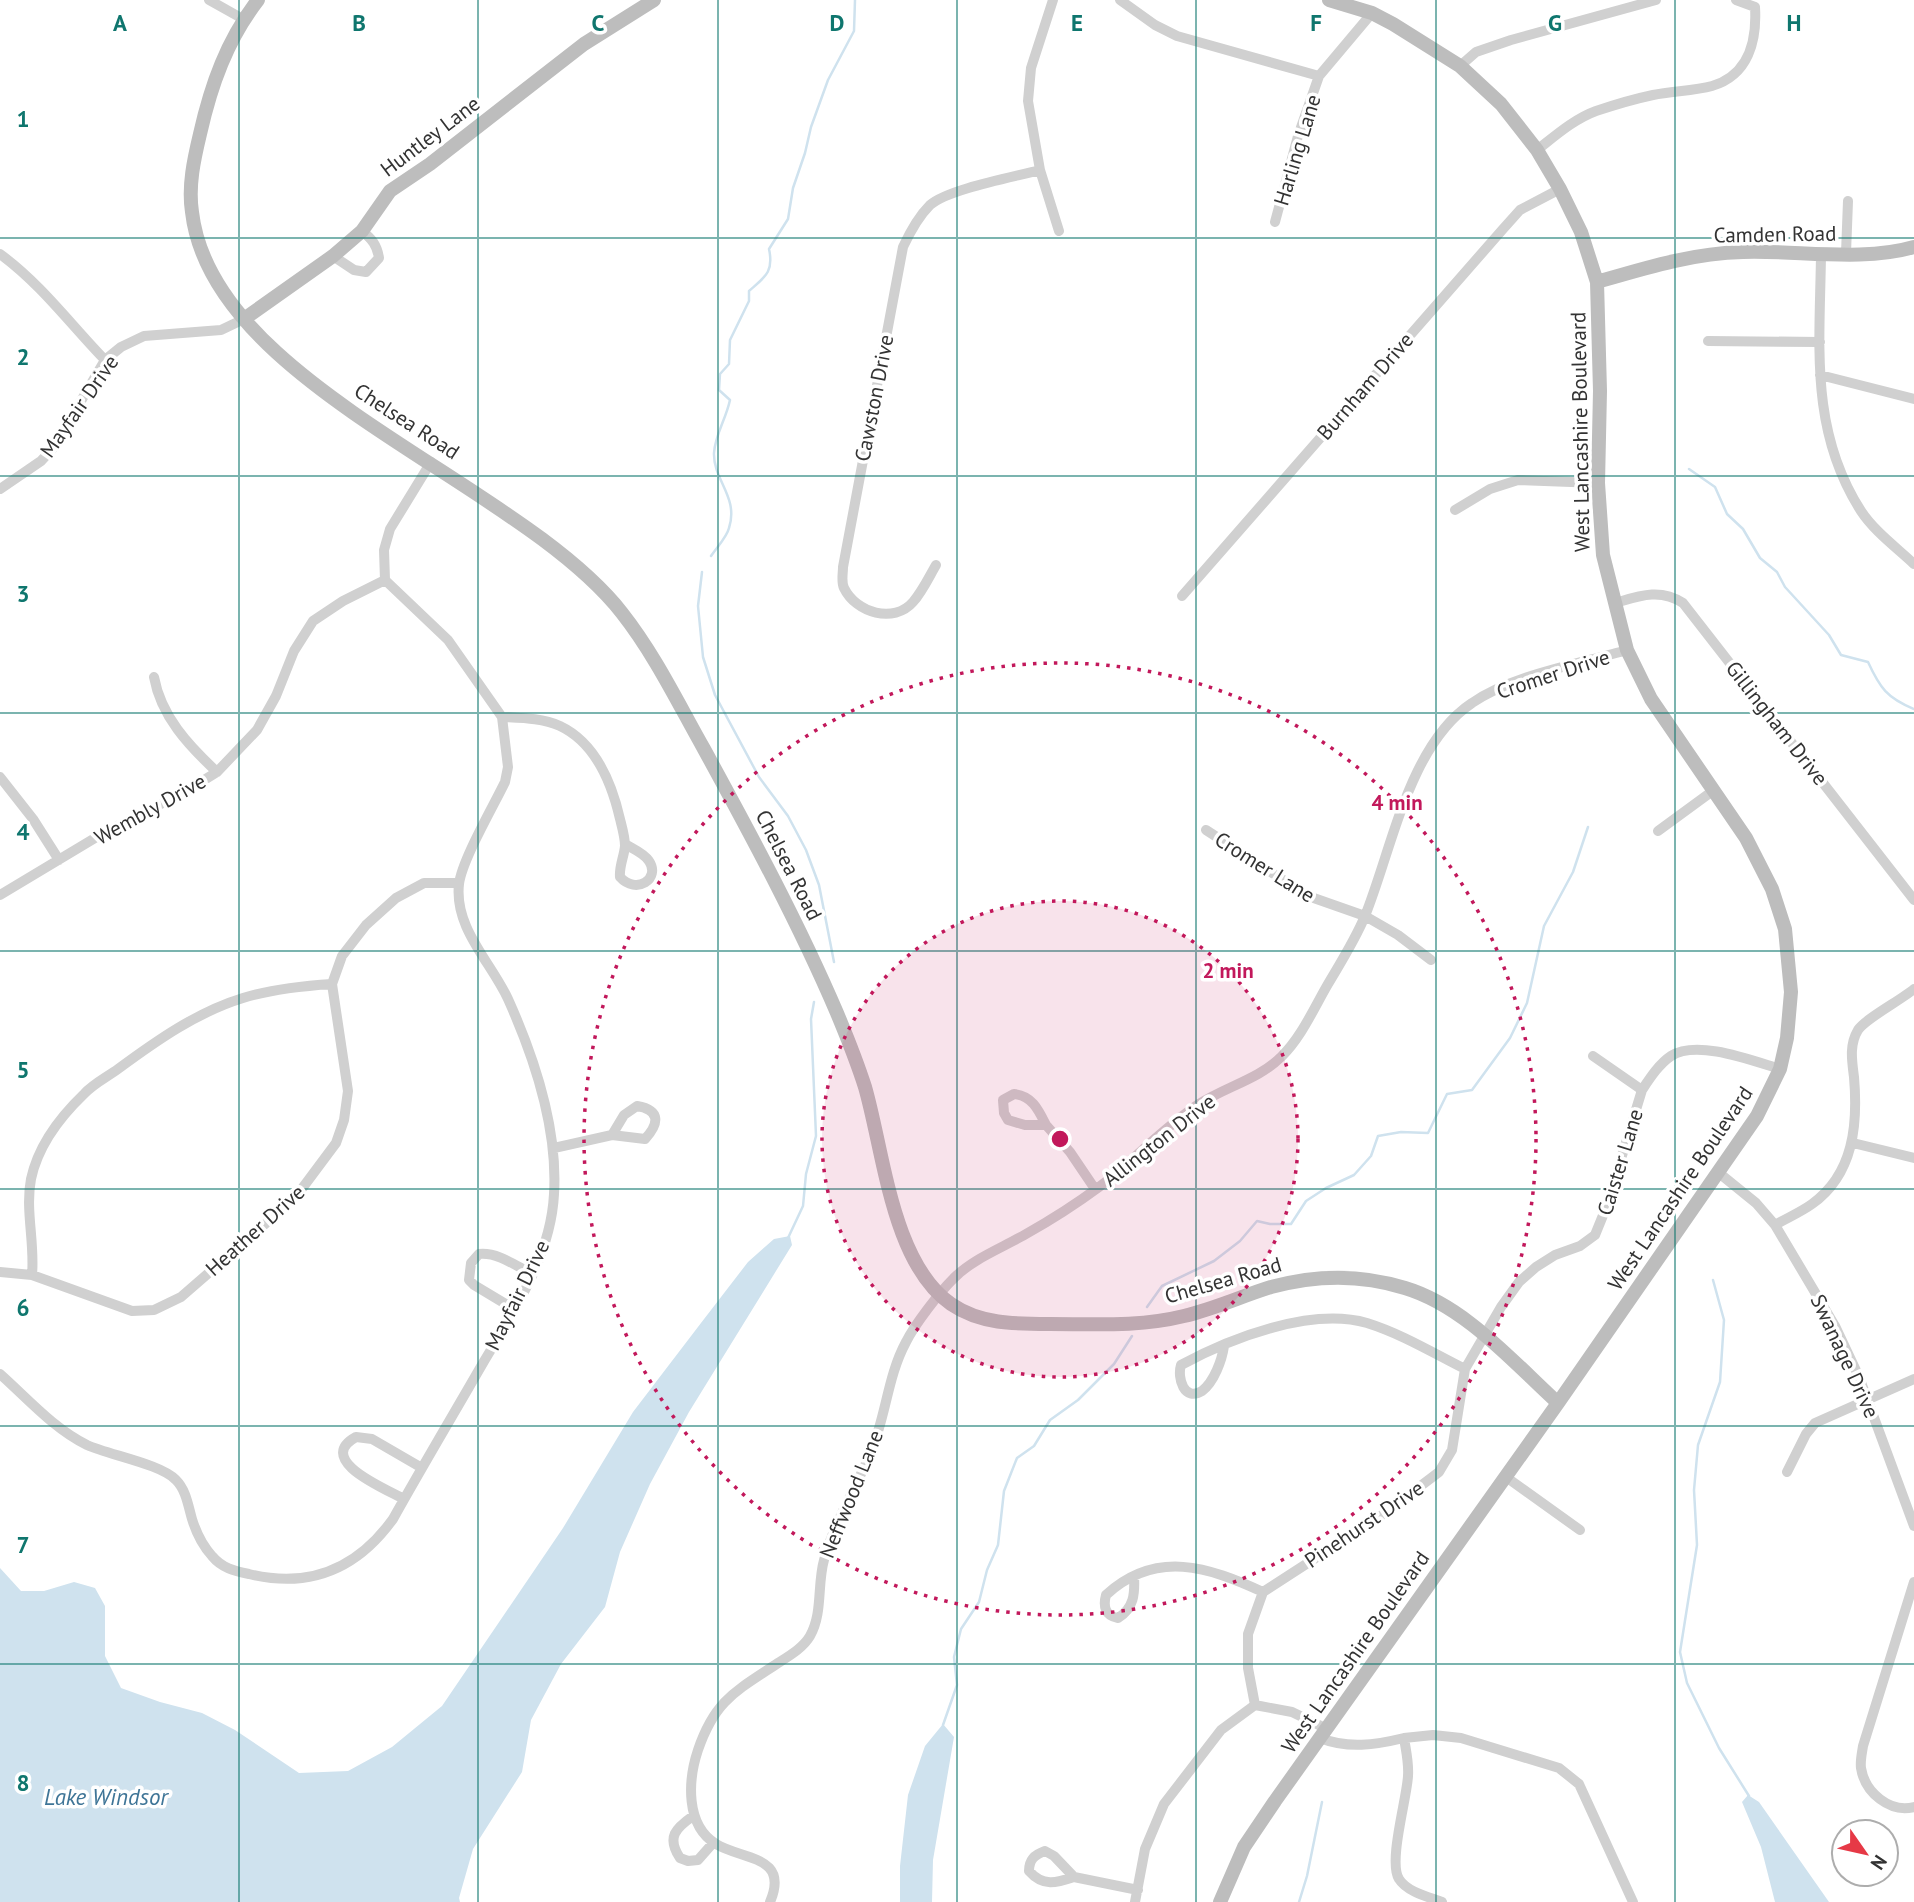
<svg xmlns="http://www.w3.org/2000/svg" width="1914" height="1902" font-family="'PT Sans',sans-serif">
<rect width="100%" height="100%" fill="#fff"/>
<path fill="#cfe2ee" d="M790 1236 792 1245 689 1412 650 1484 620 1552 605 1607 561 1664 531 1720 522 1772 473 1849 459 1898 460 1902H0V1568L21 1591H44L74 1582 95 1588 105 1606V1656L121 1688 160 1702 202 1713 235 1730 299 1773 348 1771 392 1747 442 1706 563 1528 633 1412 701 1323 748 1262 774 1239Z
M943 1724 954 1737 933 1860 932 1902H900V1866L908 1795 925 1746Z
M1748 1795 1759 1802 1829 1902H1775L1761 1847 1742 1802Z"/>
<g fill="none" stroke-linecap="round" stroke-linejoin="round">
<path stroke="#cfe2ee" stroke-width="2.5" d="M1689 469 1715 487 1727 514 1743 529 1760 558 1777 572 1785 587 1829 635 1841 655 1868 662C1880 688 1887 698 1914 709
M711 556C717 547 727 537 729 528 739 497 713 480 714 453 715 435 726 419 730 400L719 390 720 374 729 364 730 340 749 301V291C765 277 774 272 769 249L788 219 793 188 805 153 811 127 828 80 854 31 855 0
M702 572 698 606 703 657 715 695 759 777 788 816 806 850 819 885 834 962
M788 1238 803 1206 806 1174 816 1136 811 1019 814 1002
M1713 1280 1724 1320 1720 1382 1698 1445 1694 1490 1697 1545 1680 1652 1687 1683 1719 1748 1749 1796
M1147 1307 1162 1286 1214 1261 1240 1241 1257 1221 1270 1224H1291L1306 1201 1326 1188 1354 1175 1371 1156 1378 1136 1401 1132 1428 1133 1447 1094 1472 1090 1510 1038 1527 1003 1544 926 1573 872 1588 827
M943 1725 957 1685 954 1657 961 1629 979 1602 987 1570 998 1545 1004 1491 1017 1458 1034 1446 1050 1420 1078 1400 1114 1364 1132 1336
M1299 1902 1307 1876 1322 1802"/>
<path stroke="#d0d0d0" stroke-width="10" d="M209 0 243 19
M1053 0 1031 68 1028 101 1040 170 1059 231
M1120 0 1155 25 1177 36 1319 76
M1736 0 1755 7
M1460 66 1476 52 1511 40 1656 0
M1537 150C1555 136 1574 119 1596 111 1614 105 1634 99 1653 95 1672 91 1694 91 1712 86 1749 75 1757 40 1755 7
M1275 222 1298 136 1319 76 1372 13
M1846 253 1848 201
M0 254C42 285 70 324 105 360
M1821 254C1820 344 1809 430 1861 511 1874 531 1897 548 1914 564
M333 256 354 270 366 272 379 258C377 245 372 239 362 231
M1708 341 1820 342
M1820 375 1914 399
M0 489 41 461 54 447 105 360 121 347 144 336 221 330 244 319
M1455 510 1490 489 1518 480 1598 483
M936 565C929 577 922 592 913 602 894 624 856 613 844 588 841 582 843 574 843 567L903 247C910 232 918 217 930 205 948 189 1014 177 1040 170
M1182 596 1503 229 1520 210 1560 189
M1615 603C1639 596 1660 588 1683 603L1914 900
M154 677C161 716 188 745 217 772
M502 717C522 718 542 718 560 726 596 743 612 784 620 819 622 827 625 837 625 846 624 857 619 866 620 877 636 895 661 879 649 861 644 853 633 849 625 844
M0 777 33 819 59 860
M1206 830 1308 896 1365 916 1398 935 1431 960
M1658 831 1714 790
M0 895 100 835 188 790 217 772 257 730 276 696 294 651 313 621 343 601 385 580
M1593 1056 1642 1090
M1014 1094C1032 1096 1038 1109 1046 1125H1025L1008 1120 1004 1113 1003 1100Z
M1046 1125 1070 1152 1095 1189
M1853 1143 1914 1158
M554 1148 612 1135 645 1139C659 1124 661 1110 637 1106L624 1115 612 1135
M1719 1173 1756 1203 1775 1225 1835 1326 1859 1377 1914 1526
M1775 1225C1787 1218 1801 1212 1812 1204 1854 1174 1858 1124 1854 1077 1852 1061 1849 1045 1858 1030 1865 1019 1901 1000 1914 989
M0 1272 32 1275 132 1311 154 1310 181 1297 295 1198 336 1143 344 1120 348 1091 332 984 342 956 366 925 396 898 424 883H459
M32 1275C35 1243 25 1210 31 1179 38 1146 60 1117 84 1094 93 1084 107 1077 118 1069 156 1041 197 1012 243 998 272 989 302 986 332 984
M514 1309 474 1285 469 1280 471 1263 479 1254C498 1252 516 1266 532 1274
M1224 1346C1222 1360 1214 1382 1202 1391 1184 1402 1177 1378 1181 1365 1231 1338 1311 1307 1367 1323 1402 1334 1433 1353 1465 1369
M0 1374C27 1398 54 1429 87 1445 109 1455 161 1464 176 1480 186 1490 188 1505 192 1519 196 1532 203 1546 212 1556 222 1568 234 1571 249 1574 310 1589 357 1569 393 1519 422 1467 453 1415 483 1363 514 1311 551 1256 554 1194 558 1128 535 1059 508 999 491 962 454 928 459 884 462 860 493 807 505 782L508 767 502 717 448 640 385 580 384 550 390 529 431 462
M1787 1472 1806 1434 1815 1423 1914 1379
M1506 1477 1580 1530
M404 1499C386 1489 314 1460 356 1437L372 1439 422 1468
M1134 1576C1135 1594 1134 1608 1118 1618 1105 1616 1103 1606 1106 1595 1156 1549 1209 1567 1263 1592
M1914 1582 1863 1746C1862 1753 1860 1761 1861 1768 1865 1793 1890 1813 1914 1807
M1255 1705 1248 1668V1634L1263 1592 1385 1513 1439 1472 1452 1450 1465 1369 1501 1307 1519 1282 1536 1267 1555 1255 1580 1246 1595 1235 1606 1208 1642 1090C1650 1078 1659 1064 1671 1056 1697 1039 1753 1061 1780 1069
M1320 1738C1348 1749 1375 1745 1404 1738
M693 1816C676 1828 666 1837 680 1858L688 1861 698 1860 713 1843
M1074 1877C1056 1883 1043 1887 1029 1871 1029 1860 1034 1855 1045 1851L1054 1856 1074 1877 1138 1890
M770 1902C790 1855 742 1860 716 1844 685 1825 688 1780 698 1750 715 1700 736 1691 778 1663 789 1656 803 1648 810 1636 823 1613 817 1585 824 1560 835 1520 857 1487 872 1449 886 1415 888 1375 906 1342 915 1324 939 1293 953 1279 972 1259 1002 1248 1026 1234 1051 1220 1076 1204 1099 1187 1133 1161 1163 1128 1199 1104 1225 1087 1259 1079 1281 1057 1301 1038 1314 1008 1328 984 1341 962 1355 940 1365 916 1392 849 1409 745 1472 703 1512 675 1579 664 1627 650
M1135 1902 1145 1849 1164 1804 1221 1730 1255 1705 1292 1712 1327 1729
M1442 1902C1429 1897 1407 1892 1399 1879 1388 1862 1407 1798 1408 1776 1409 1763 1406 1751 1404 1738L1433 1735 1461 1738 1559 1768 1579 1784 1633 1902"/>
<path stroke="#bdbdbd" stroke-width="14" d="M258 0C227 40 211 85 200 134 194 159 188 186 192 212 212 386 519 481 622 613 655 655 678 703 704 749 751 835 798 922 837 1013 847 1037 857 1062 865 1087 884 1153 892 1263 951 1304 980 1324 1014 1324 1049 1324 1094 1324 1140 1327 1184 1316 1214 1309 1242 1296 1271 1287 1315 1275 1361 1274 1405 1288 1465 1306 1513 1362 1558 1403
M1597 282C1645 268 1693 253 1743 252 1797 250 1863 262 1914 247
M244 319 333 256 362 231 390 191 430 164 584 44 654 0
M1220 1902 1244 1847 1275 1801 1558 1403 1757 1116 1780 1069 1787 1038 1791 992 1785 929 1772 889 1746 838 1651 699 1627 650 1603 555 1598 483 1600 391 1597 282 1581 232 1560 189 1537 150 1501 104 1460 66 1393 24 1372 13 1329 0"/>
</g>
<path fill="none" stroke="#0f766e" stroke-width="2" stroke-opacity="0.55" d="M239 0V1902M478 0V1902M718 0V1902M957 0V1902M1196 0V1902M1436 0V1902M1675 0V1902M0 238H1914M0 476H1914M0 713H1914M0 951H1914M0 1189H1914M0 1426H1914M0 1664H1914"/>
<circle cx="1060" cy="1139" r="238" fill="#c2185b" fill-opacity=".12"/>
<g fill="none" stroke="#c2185b" stroke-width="3.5" stroke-dasharray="3.5 7">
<circle cx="1060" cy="1139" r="238"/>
<circle cx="1060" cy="1139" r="476"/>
</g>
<g text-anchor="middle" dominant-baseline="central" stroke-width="7" stroke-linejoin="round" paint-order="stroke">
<g font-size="21" fill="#333" stroke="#fff">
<text transform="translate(430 136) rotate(-37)">Huntley Lane</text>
<text transform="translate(1297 150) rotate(-73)">Harling Lane</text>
<text transform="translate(1775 234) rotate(-1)">Camden Road</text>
<text transform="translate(1365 386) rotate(-49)">Burnham Drive</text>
<text transform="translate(874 398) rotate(-79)">Cawston Drive</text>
<text transform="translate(79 406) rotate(-55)">Mayfair Drive</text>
<text transform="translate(407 421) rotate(33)">Chelsea Road</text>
<text transform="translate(1580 432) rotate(-91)">West Lancashire Boulevard</text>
<text transform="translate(1553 674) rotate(-18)">Cromer Drive</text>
<text transform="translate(1777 723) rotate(52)">Gillingham Drive</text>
<text transform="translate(150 809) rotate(-29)">Wembly Drive</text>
<text transform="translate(789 865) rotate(63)">Chelsea Road</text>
<text transform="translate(1265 867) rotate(32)">Cromer Lane</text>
<text transform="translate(1159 1140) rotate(-38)">Allington Drive</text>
<text transform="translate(1620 1162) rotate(-73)">Caister Lane</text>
<text transform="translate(1680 1188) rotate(-56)">West Lancashire Boulevard</text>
<text transform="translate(255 1230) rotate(-42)">Heather Drive</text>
<text transform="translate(1223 1280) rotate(-16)">Chelsea Road</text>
<text transform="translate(517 1295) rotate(-64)">Mayfair Drive</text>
<text transform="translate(1845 1356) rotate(65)">Swanage Drive</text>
<text transform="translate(851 1494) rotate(-68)">Neffwood Lane</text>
<text transform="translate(1364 1524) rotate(-34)">Pinehurst Drive</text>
<text transform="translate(1355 1652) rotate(-55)">West Lancashire Boulevard</text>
</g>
<g font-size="23" font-style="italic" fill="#3f7597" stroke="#fff">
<text x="106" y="1796">Lake Windsor</text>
</g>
</g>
<g font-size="23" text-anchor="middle" font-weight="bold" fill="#0f766e" stroke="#fff" stroke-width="7" stroke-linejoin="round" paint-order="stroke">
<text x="120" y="31">A</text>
<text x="359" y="31">B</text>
<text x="598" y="31">C</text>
<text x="837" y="31">D</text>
<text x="1077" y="31">E</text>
<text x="1316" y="31">F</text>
<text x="1555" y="31">G</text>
<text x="1794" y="31">H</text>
<text x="23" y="127">1</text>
<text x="23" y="365">2</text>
<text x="23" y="602">3</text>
<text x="23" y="840">4</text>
<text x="23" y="1078">5</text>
<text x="23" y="1316">6</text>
<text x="23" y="1553">7</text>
<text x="23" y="1791">8</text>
</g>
<circle cx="1060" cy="1139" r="10" fill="#c2185b" stroke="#fff" stroke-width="3.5"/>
<g font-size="21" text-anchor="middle" font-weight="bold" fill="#c2185b" stroke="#fff" stroke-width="7" stroke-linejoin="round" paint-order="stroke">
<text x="1397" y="810">4 min</text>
<text x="1228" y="978">2 min</text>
</g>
<g transform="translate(1865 1853) rotate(124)"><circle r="33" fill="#ffffff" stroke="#adadad" stroke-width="2"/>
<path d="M0-5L12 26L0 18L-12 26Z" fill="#e63946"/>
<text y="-10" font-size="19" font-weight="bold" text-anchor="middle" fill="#333333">N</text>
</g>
</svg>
